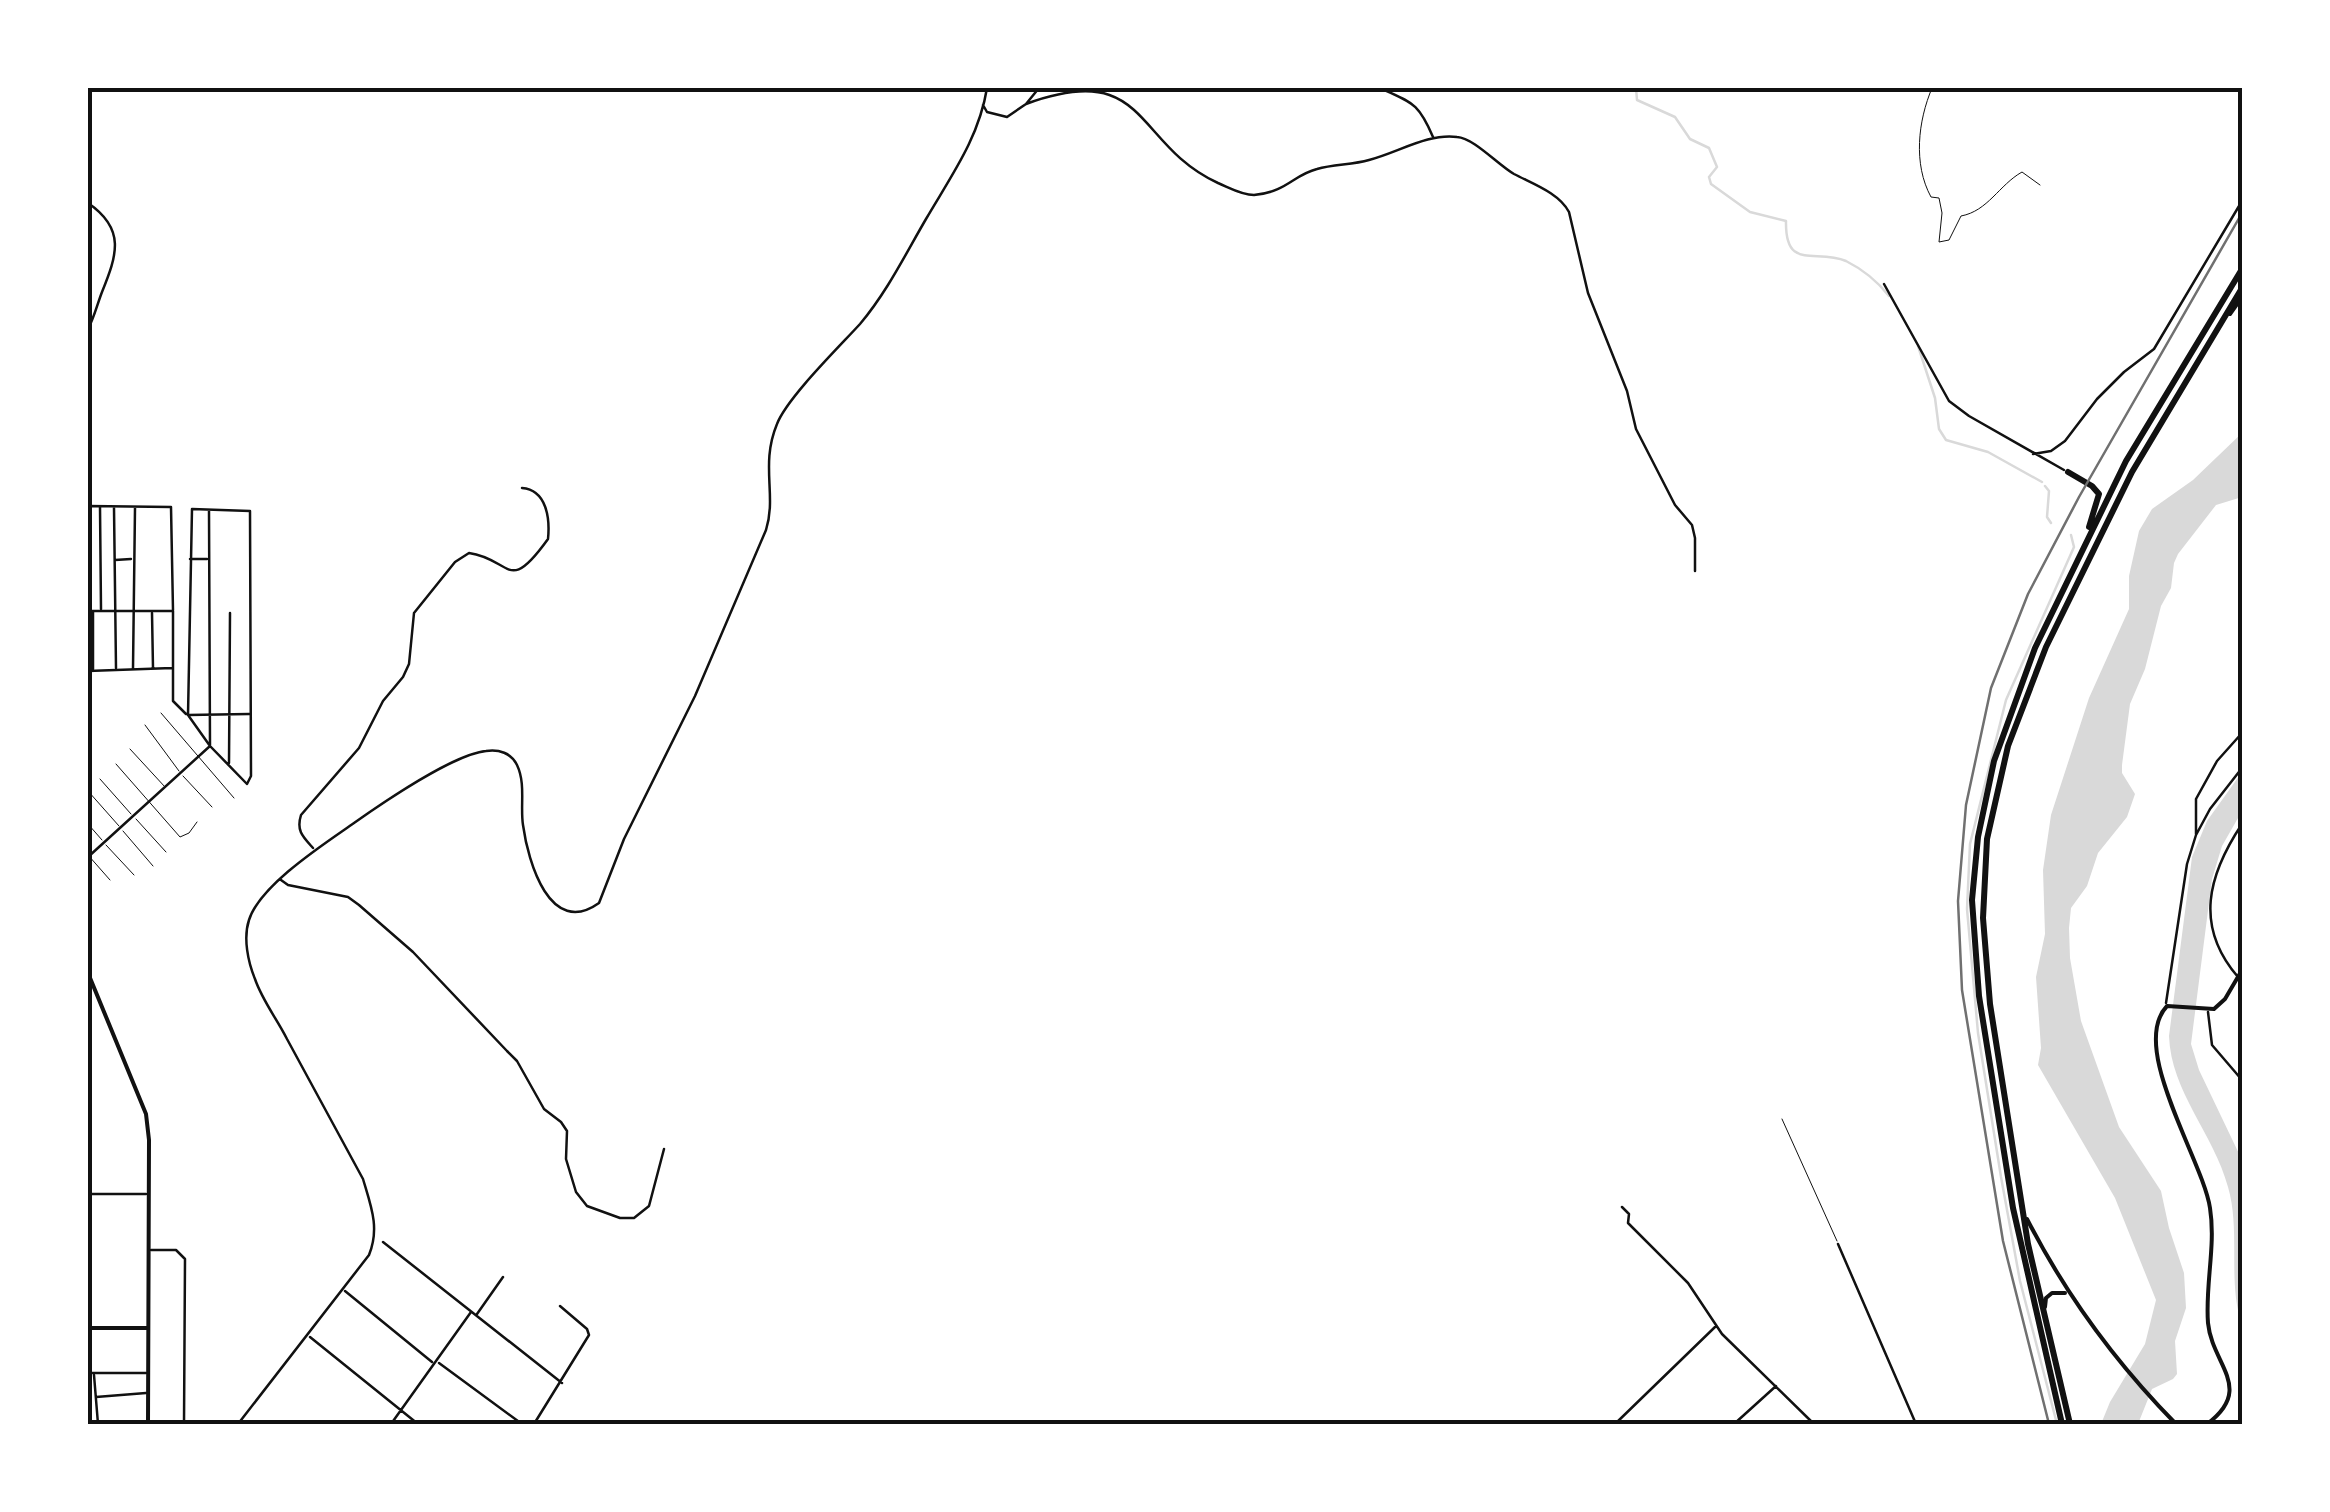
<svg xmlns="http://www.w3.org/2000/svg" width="2330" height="1512" font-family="Arial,sans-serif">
<rect width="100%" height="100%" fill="#fff"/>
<path fill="#d9d9d9" d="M2242 433V497L2216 505 2178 554 2174 563 2171 588 2161 606 2145 669 2130 704 2122 765V773L2135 794 2127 817 2098 853 2087 886 2071 908 2069 928 2070 958 2081 1021 2119 1127 2161 1191 2169 1228 2184 1273 2186 1308 2175 1341 2177 1374 2173 1379 2152 1389 2138 1424H2101L2110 1402 2145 1344 2156 1300 2115 1198 2038 1065 2041 1048 2036 977 2045 934 2043 870 2051 815 2089 698 2129 609V576L2139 531 2152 509 2193 480Z
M2242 772V811L2222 846 2212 879 2191 1044 2199 1070 2242 1160V1325C2227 1281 2241 1232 2228 1187 2214 1134 2171 1092 2169 1036L2192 857 2207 821Z"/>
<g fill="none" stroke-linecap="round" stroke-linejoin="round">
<path stroke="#d9d9d9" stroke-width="2.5" d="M1636 88 1637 100 1675 117 1690 139 1709 148 1717 167 1709 177 1711 184 1750 212 1786 221C1785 272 1816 248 1846 261 1862 269 1878 282 1889 296
M1918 346 1935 398 1939 429 1946 440 1988 452 2042 482
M2045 486 2049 491 2047 517 2051 523
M2057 1424 2020 1281 2001 1177 1978 1033 1967 909 1970 844 2006 700 2074 547 2071 535"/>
<path stroke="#111" stroke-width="1" d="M1932 88C1918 121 1913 164 1931 197L1939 198 1942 213 1939 242 1949 240 1961 216C1988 211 1999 185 2022 172L2040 185"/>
<path stroke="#111" stroke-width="1" d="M161 713 234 798
M145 725 179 771
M130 749 165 787
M116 764 180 837 189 833 197 822
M183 776 212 807
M100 779 131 814
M88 791 119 826
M136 819 166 852
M88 824 102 840
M123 831 153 866
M106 845 134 875
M88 855 110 880
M1782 1119 1837 1241"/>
<path stroke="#111" stroke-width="2.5" d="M1380 88C1412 103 1418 102 1433 137
M88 93 93 88
M1026 104C1149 59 1133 144 1218 183 1230 188 1242 195 1254 195 1287 192 1293 175 1317 169 1334 164 1352 165 1369 160 1397 153 1428 133 1457 137 1474 138 1498 165 1514 174 1533 184 1559 193 1569 212L1588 293 1627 391 1636 429 1675 505 1692 525 1695 538V571
M983 105 987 112 1007 117 1026 104 1039 88
M88 203C126 229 117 255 102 292 97 305 94 318 88 329
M1884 284 1949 401 1969 416 2064 470
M88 332 89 333
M2033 454 2051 451 2065 441 2097 399 2124 372 2154 349 2242 201
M88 506 171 507 173 610
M100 507 101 609
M114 508 116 668
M192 509 250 511 251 776 247 784 210 746 188 715Z
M190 559H207
M115 560 131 559
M88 609V507
M88 611H173V701L186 714
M152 613 153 668
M133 668 135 508
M93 669V612
M88 671 172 668
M188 715 249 714
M229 763 230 613
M2196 834V799L2217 761 2242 733
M313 848C303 837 296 831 301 815L359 748 383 701 403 677 409 664 414 613 455 562 469 553C512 559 507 596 548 539 550 519 547 490 522 488
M88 857 210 746 209 511
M281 880 288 885 348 897 359 905 413 952 507 1051 517 1061 544 1109 561 1122 567 1131 566 1159 576 1192 587 1206 620 1218H634L649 1206 664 1149
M2238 977C2194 926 2208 875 2242 824
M2166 1003 2187 864 2196 835 2210 809 2242 768
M2208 1012 2212 1045 2242 1080
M88 1194H146
M1622 1207 1629 1214 1628 1223 1688 1283 1722 1334 1814 1424
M383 1242 562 1383
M1838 1244 1916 1424
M151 1250H176L185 1259 184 1424
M345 1291 432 1362
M477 1314 503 1277
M310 1337 418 1424
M439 1363 522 1424
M88 1373H146
M94 1375 98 1424
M96 1397 146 1393
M238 1424 369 1255C380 1228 371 1206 363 1179 337 1132 312 1085 287 1039 277 1019 262 1000 255 979 248 962 243 938 249 920 260 885 324 844 354 823 381 804 454 754 486 751 499 749 511 753 517 765 526 784 520 806 523 825 528 862 550 938 599 903L624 839 695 696 766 530C777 495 760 465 777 424 787 398 839 347 860 324 887 292 905 255 926 219 951 176 979 138 987 88
M391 1424 471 1312
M534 1424 589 1335 587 1329 560 1306
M1615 1424 1715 1327
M1734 1424 1776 1386"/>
<path stroke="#111" stroke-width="4" d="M2027 1219C2066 1295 2116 1363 2176 1424
M2045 1307 2046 1298 2052 1293H2065
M88 1328H148
M2207 1424C2255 1388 2212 1365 2208 1323 2205 1285 2216 1246 2210 1208 2203 1160 2128 1047 2167 1006L2214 1009 2225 999 2242 970"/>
<path stroke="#111" stroke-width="4" d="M2230 314 2242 297
M88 973 146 1114 149 1140 148 1424"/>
<path stroke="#111" stroke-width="6" d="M2068 472 2092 486 2099 494 2089 527
M2062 1424 2013 1208 1979 996 1972 900 1978 837 1994 761 2035 648 2126 461 2242 269
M2070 1424 2028 1244 1990 1004 1983 918 1987 839 2008 746 2046 647 2132 472 2242 288"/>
<path stroke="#707070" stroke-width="2.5" d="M2049 1424 2003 1241 1962 990 1958 901 1966 805 1991 688 2028 594 2079 497 2242 213"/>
</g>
<rect width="2330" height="1512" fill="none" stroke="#ffffff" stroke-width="180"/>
<rect x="90" y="90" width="2150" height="1332" fill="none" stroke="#111" stroke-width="4"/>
</svg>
